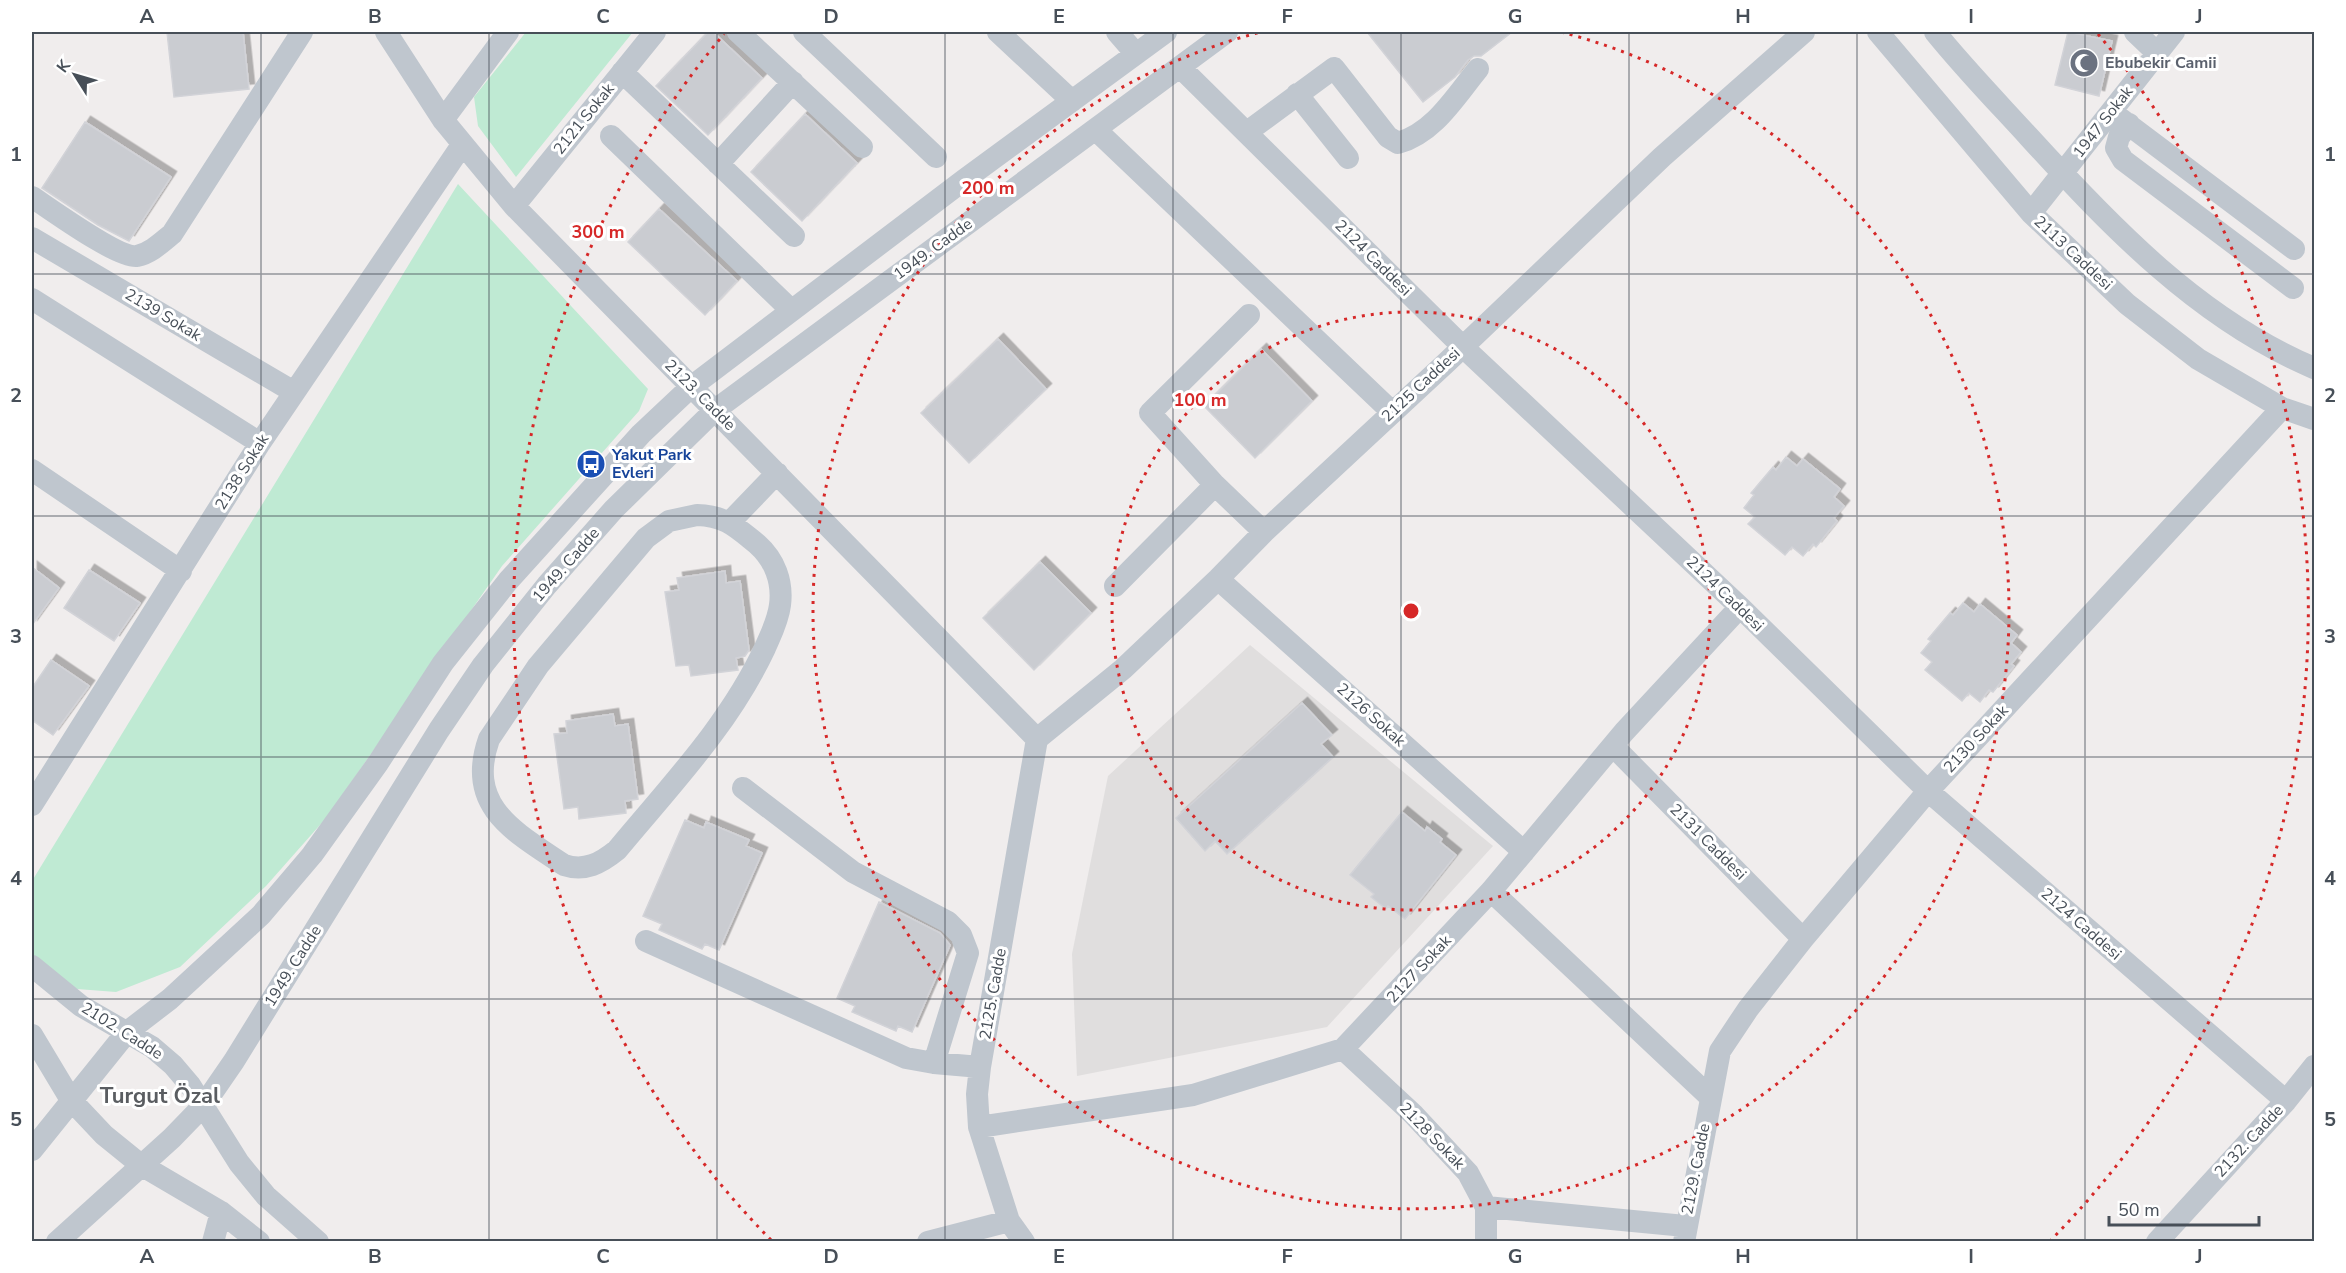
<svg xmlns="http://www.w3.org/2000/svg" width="2346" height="1273" font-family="'Nunito Sans',sans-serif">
<defs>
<filter id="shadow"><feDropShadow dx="5.5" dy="-5.5" stdDeviation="0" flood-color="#0004"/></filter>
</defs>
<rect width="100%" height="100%" fill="#f0eded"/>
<path fill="#e0dede" d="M1250 645 1493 846 1327 1027 1077 1076 1072 954 1108 776Z"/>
<path fill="#bfead3" d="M526 32H633L516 177 478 126 474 97Z
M458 184 648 389 639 411 502 566 327 817 266 886 180 967 116 992 77 989 32 962V881Z"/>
<path fill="#caccd1" stroke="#d2d3d8" stroke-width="1.5" filter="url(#shadow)" d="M167 32H243L249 89 174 97Z
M708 32H713L762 78 708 135 656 86Z
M1367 32H1512L1481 56H1474L1468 60 1455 77 1423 102Z
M2068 32 2112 41 2099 96 2055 85Z
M805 114 857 163 802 221 751 172Z
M85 122 171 177 129 241 98 225 42 188Z
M659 209 737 281 705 315 628 242Z
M998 339 1046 389 969 463 921 413Z
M1261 349 1312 401 1255 458 1204 406Z
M1786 457 1797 466 1803 459 1840 489 1834 497 1844 506 1834 518 1837 521 1816 547 1813 544 1803 556 1792 547 1785 555 1748 524 1755 517 1744 508 1754 495 1751 493 1773 467 1776 470Z
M1040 562 1091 613 1034 670 983 618Z
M32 567 59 588 32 625Z
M89 570 140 603 114 641 64 608Z
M725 571 726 583 740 581 749 650 745 656 736 658 738 670 691 676 689 665 676 666 665 592 679 590 677 578Z
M1963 603 1974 612 1980 604 2017 635 2011 643 2021 652 2011 664 2014 666 1993 692 1989 690 1980 702 1969 693 1962 701 1925 670 1932 662 1921 653 1931 641 1928 639 1950 613 1953 615Z
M51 660 89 686 53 735 32 720V688Z
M1302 703 1332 735 1321 744 1333 757 1227 854 1215 841 1205 851 1176 818Z
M613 714 615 726 628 724 638 799 625 801 626 813 579 819 578 807 564 809 554 734 567 733 566 721Z
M1402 812 1425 831 1427 827 1442 839 1440 842 1456 855 1405 919 1388 906 1386 909 1371 897 1374 894 1350 875Z
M685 820 704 828 706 822 749 840 746 846 762 853 719 950 705 944 702 949 659 930 662 924 643 916Z
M879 902 940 933 950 945 912 1032 898 1026 896 1031 852 1012 855 1006 837 998Z"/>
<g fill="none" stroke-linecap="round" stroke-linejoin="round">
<path stroke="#bfc6ce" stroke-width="22" d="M386 32 443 120 514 206 1037 739
M738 32 862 147
M804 32 936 157
M998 32 1072 101
M1117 32 1136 54
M1878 32 2031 213 2127 304 2198 359 2282 408 2314 419
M1935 32C1964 68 1997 102 2029 137 2111 227 2200 320 2314 368
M2135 32 2157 53
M1180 67 1462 346 1740 607 1928 791 2286 1101
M622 72 794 236
M1297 94 1348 158
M2117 116 2294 249
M443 120 508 32
M2129 124 2119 137 2116 148 2123 160 2293 288
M1096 130 1392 412
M1247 132 1334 68 1388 137 1398 143C1434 133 1455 97 1478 69
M611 136 791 310
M718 164 793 82
M32 197C50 209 119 259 137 256 151 253 162 242 172 234L302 32
M514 206 655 32
M2031 213 2174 32
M32 238 294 392
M32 299 260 443
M1249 315 1150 413 1215 485 1264 532
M32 470 181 571
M697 515C726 516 736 527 757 544 775 560 783 582 780 605 778 621 771 634 765 648 729 725 670 786 617 850 601 863 585 872 564 865 515 832 465 807 489 739L538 666 646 538 669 521Z
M730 522 777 473
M1218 579 1524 852
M1115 586 1215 485
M1037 739 1123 669 1218 579 1264 532 1447 362 1662 157 1804 32
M1613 746 1803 939
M743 788 853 872 948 922 961 935 968 953 934 1063
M32 805 260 443 462 145
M1491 891 1710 1097
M646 941 906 1058 934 1063 980 1067
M32 966 81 1006 152 1047 173 1065 190 1085 239 1163 266 1196 318 1242
M32 1035 71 1100 104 1135 141 1165 221 1212 259 1242
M1343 1049 1413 1114 1468 1173 1486 1207V1242
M979 1127 1193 1095 1343 1049 1491 891 1624 732 1740 607
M32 1150 127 1032 170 999 261 915 312 855 378 763 443 663 508 581 641 434 691 387 964 180 1166 32
M1486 1207 1685 1226
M57 1242 172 1138 203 1106 234 1061 439 730 483 665 547 585 614 509 715 410 1227 32
M213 1242 221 1212
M928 1242 1009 1221
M1024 1242 1009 1221 979 1127 977 1094 980 1067 1037 739
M1684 1242 1720 1051 1748 1009 1803 939 1928 791 2282 408
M2157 1242 2286 1101 2314 1066"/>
</g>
<path fill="none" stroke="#474f58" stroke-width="1.5" stroke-opacity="0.55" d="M261 32V1242M489 32V1242M717 32V1242M945 32V1242M1173 32V1242M1401 32V1242M1629 32V1242M1857 32V1242M2085 32V1242M32 274H2314M32 516H2314M32 757H2314M32 999H2314"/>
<g fill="none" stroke="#d62828" stroke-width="3" stroke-dasharray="3 6">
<circle cx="1411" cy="611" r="299"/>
<path d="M1561 32A598 598 0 1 1 1261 32"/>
<path d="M771 1240A897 897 0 0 1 724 34M2098 34A897 897 0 0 1 2051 1240"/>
</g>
<defs>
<g id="mosque-disc" transform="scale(1.5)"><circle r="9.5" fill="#6b7280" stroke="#fff"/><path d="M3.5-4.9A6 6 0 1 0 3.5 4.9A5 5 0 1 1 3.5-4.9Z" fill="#fff"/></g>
<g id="bus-disc" transform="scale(1.5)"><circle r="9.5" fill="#1a4fb4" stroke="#fff"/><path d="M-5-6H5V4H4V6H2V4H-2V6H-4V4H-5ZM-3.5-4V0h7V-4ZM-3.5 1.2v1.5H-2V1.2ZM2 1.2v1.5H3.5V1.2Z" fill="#fff"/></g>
</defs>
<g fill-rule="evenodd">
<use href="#mosque-disc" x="2084" y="63"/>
<use href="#bus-disc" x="591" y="464"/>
</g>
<g text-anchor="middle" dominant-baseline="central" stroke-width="6" stroke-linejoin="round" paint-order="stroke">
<g font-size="16" font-weight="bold" fill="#5b616d" stroke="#fff" text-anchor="start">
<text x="2105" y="63">Ebubekir Camii</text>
</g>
<g font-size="16" fill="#474f58" stroke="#fff">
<text transform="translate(584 119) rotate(-51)">2121 Sokak</text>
<text transform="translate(2103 122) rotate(-52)">1947 Sokak</text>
<text transform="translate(933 249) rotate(-36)">1949. Cadde</text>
<text transform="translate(2073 253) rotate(43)">2113 Caddesi</text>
<text transform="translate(1373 258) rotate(45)">2124 Caddesi</text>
<text transform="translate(163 315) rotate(31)">2139 Sokak</text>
<text transform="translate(1421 385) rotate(-43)">2125 Caddesi</text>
<text transform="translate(700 395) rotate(45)">2123. Cadde</text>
<text transform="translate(242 472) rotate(-58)">2138 Sokak</text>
<text transform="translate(566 565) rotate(-49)">1949. Cadde</text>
<text transform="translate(1725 594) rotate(44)">2124 Caddesi</text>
<text transform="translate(1371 715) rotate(42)">2126 Sokak</text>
<text transform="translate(1976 739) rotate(-47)">2130 Sokak</text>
<text transform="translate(1708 842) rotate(45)">2131 Caddesi</text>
<text transform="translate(2081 924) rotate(41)">2124 Caddesi</text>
<text transform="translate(293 966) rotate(-58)">1949. Cadde</text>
<text transform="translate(1419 969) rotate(-47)">2127 Sokak</text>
<text transform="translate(993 994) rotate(-80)">2125. Cadde</text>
<text transform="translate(122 1031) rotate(32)">2102. Cadde</text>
<text transform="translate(1432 1136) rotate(46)">2128 Sokak</text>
<text transform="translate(2249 1141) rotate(-47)">2132. Cadde</text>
<text transform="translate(1696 1169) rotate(-79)">2129. Cadde</text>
</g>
<g font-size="16" font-weight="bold" fill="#164399" stroke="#fff" text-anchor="start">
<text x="612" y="455">Yakut Park<tspan x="612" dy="18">Evleri</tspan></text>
</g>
<g font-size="22" font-weight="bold" fill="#5a5d61" stroke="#fff">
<text x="160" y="1096">Turgut Özal</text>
</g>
</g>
<circle cx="1411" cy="611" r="9" fill="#d62828" stroke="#fff" stroke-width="3"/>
<g font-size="18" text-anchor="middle" font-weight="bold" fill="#d62828" stroke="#fff" stroke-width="6" stroke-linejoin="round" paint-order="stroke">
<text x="988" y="194">200 m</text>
<text x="598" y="238">300 m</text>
<text x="1200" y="406">100 m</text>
</g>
<rect width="2346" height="1273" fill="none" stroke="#ffffff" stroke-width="66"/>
<g transform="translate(75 75) rotate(307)" stroke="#ffffff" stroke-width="4.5" paint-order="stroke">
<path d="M0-4.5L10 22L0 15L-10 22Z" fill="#474f58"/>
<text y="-9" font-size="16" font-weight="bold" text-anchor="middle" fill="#474f58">K</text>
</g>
<path d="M2109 1216v9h150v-9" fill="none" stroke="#474f58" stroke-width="3"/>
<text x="2118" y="1216" font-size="18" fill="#474f58" stroke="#ffffff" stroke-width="4.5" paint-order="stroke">50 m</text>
<rect x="33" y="33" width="2280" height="1207" fill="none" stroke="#474f58" stroke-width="2"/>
<g font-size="20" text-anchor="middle" font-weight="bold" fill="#474f58">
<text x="147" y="23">A</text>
<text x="375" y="23">B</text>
<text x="603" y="23">C</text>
<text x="831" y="23">D</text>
<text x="1059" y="23">E</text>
<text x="1287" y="23">F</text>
<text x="1515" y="23">G</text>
<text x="1743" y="23">H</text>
<text x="1971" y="23">I</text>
<text x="2199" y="23">J</text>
<text x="16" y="161">1</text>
<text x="2330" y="161">1</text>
<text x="16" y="402">2</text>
<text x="2330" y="402">2</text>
<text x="16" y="643">3</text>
<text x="2330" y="643">3</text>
<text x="16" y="885">4</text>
<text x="2330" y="885">4</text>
<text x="16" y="1126">5</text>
<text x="2330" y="1126">5</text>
<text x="147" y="1263">A</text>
<text x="375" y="1263">B</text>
<text x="603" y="1263">C</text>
<text x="831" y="1263">D</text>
<text x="1059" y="1263">E</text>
<text x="1287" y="1263">F</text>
<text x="1515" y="1263">G</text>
<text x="1743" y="1263">H</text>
<text x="1971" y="1263">I</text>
<text x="2199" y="1263">J</text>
</g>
</svg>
